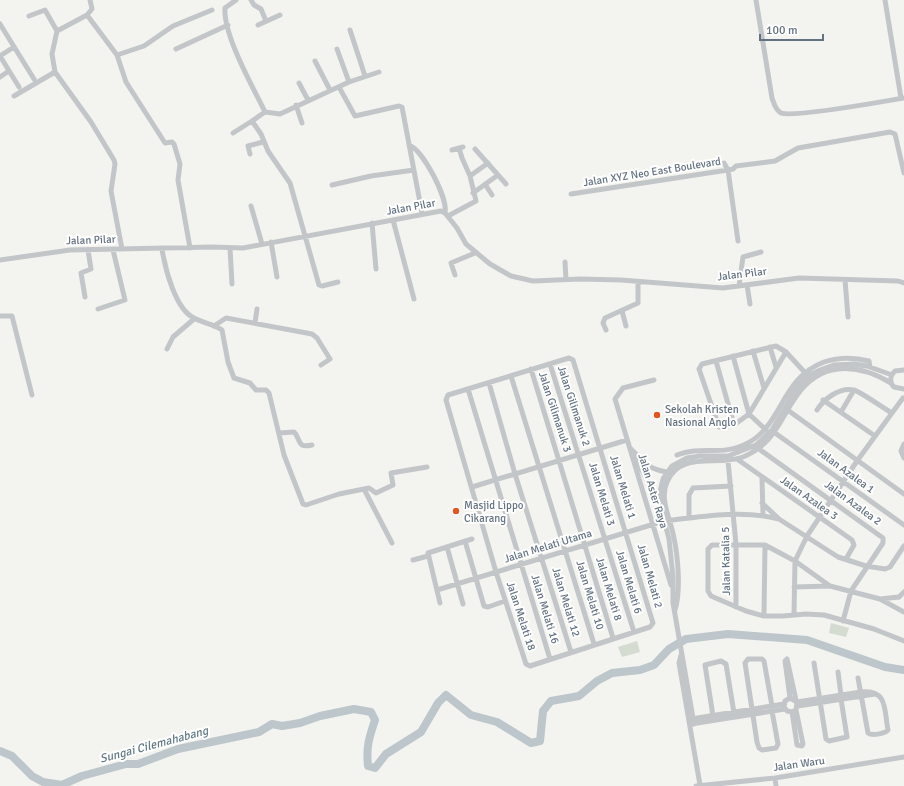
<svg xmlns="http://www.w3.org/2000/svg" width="904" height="786" font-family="Signika,sans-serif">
<rect width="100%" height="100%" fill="#f3f4ef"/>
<path fill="#d4dbd0" d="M831 623 849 628 846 637 829 633Z
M637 641 640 652 622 657 618 647Z"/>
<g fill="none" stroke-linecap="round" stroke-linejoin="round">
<path stroke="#bcc6cb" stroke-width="8" d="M0 751 12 756 32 776 43 782 62 785 82 776 126 764H138L178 749 259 732 272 724 282 726 300 723 320 716 354 709 371 712 375 720C369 738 366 747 368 766L375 768 386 754 421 732 438 703 446 695 471 715 497 722 531 743 540 741 543 711 551 701 579 696 597 681 612 673 640 670 654 665 669 649 686 639 728 634 807 640 885 667 904 670"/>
<path stroke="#c3c6c9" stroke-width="5" d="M90 0 92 9 87 15 57 31 52 54 55 72 91 122 114 160 115 164 111 191 122 249
M236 0 225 8C223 35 253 87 265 112
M251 0 254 5 261 9 266 21
M756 0 772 98C774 103 775 110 781 113 794 118 885 101 904 98
M885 0 901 98
M87 15 117 55 126 82 165 143 172 142 174 144 180 164 178 180 190 248
M29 16 45 10 57 31
M0 24 34 79
M258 25 280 15
M350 30 365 76
M176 49 228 25
M337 49 349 82
M117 55 144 46 173 26 212 10
M0 56 19 87
M0 56 14 47
M315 61 330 90
M0 77 9 71
M299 83 308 100
M339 87 355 116 399 106 402 107 422 213
M14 96 55 72
M296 105 302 123
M233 133 252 121
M409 145C423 150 448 198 445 213
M475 149 506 184
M452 150 463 147
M250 154 248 146 263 142
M724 163 728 170 738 241
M470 176 488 163
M485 184 492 195
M332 185 371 176 414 170
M473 193 498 175
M571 194 728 170 733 169 736 166 775 161 798 148 890 132 895 134 904 173
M251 206 262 244
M448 216 476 201 470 176 462 158 459 148
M393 220 414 299
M372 223 376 269
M271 242 277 277
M230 248 232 284
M162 249C165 268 175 309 194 318 203 323 214 324 222 330L228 362 234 378 250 383 256 390H266L269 393 284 455 303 504 306 505 339 494 369 488 376 493 393 485 391 473 427 467
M0 260 70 250 213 247 243 248 441 211 445 213 457 228 466 244 490 264 511 276 533 281 580 279 621 280 723 288 799 278 898 281 904 283
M565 262 566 280
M455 275 451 263 475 253
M845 280 848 317
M338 282 322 286 319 285 290 183 268 151 261 134 252 121 265 112 280 114 349 82 379 72
M747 285 750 304
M739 286 743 257 761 252
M85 297 81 273 91 269 88 250
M98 309 125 300 113 250
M622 311 626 326
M0 316H12L32 395
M255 323 257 309
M214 326 226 318 312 334 317 338 330 359 321 365
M606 330 603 323 605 318 638 303V282
M770 347 776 367
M167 349 173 337 194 319
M753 351 764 388
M786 352 749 414 734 425 719 427 699 369 702 364 776 346 786 352 809 377
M733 356 749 414 766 430
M569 358 573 360 653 623 650 627 530 666 526 664 496 572 446 400 448 395Z
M716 361 734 425
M550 364 634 632
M531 369 613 638
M904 370 895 371C890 376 889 382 894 387L904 389
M511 376 594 644
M654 380 623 388 615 399 671 585
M489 383 515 474 571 652
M468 389 550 659
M823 400 875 436
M817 410C824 399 839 387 854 390 861 392 883 408 892 413
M789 411 904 494
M841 412 854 390
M279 433 294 432C301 438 296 449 312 445
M775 433 904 525
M904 444 901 451 904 458
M631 449C644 462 648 469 667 472
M759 449 883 538V543L851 591 843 621
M677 455C702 445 722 457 748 443 783 424 781 378 824 362 839 357 853 357 869 361L870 367
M636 459 659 503
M737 459 852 540 854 545 846 559
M728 461 736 544V607
M762 478 763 515
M472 487 627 440
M364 489 392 543
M762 503 779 519 838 557 866 566 885 569 890 567 904 546
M689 517V495L693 488 731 486
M465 541 484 606 488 607 505 601
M447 547 463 604
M413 560 428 556
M794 587 830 586
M437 590 664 521C702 517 741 509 779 519
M899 597 880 599 830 586 795 561 765 545H712L708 549V591L711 596 746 611 764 616H783L806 614 824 615 874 629 904 641
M899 597 904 592
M880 599 904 612
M440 603 428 553 472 539
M675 610C681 591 678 557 674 538 671 520 659 500 667 482 680 450 718 467 743 457 777 443 780 416 801 390 826 360 861 365 891 383
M794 614 795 561 807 536 857 461 903 398
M764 616 765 545
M681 655 679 663 700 785
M814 663 826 739 829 741 847 737 841 699
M838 672 841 695
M790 698 785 661 787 659 796 700
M797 702 861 692C888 689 884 710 888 730 884 734 872 736 868 733L858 678
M798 706 875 694
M772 711 778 744 776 748 762 750 759 748 757 742 745 663 748 659H762L764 661 772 706
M792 712 797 745 802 746 803 744 796 710 797 702 790 698 785 701 784 707 787 711 792 712 796 710
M713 716 705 665 721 661 726 664 734 713
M691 719 784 704
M691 724 785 709
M694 724 673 603V577L669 539 660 504V492L663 479 672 466 687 458 700 456H728L756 445 772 430 797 388 808 376 820 370 834 365 854 364 867 366 892 375
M775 778 776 786
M696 786 775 778 904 757"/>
</g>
<g fill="#e25721" stroke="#fff" stroke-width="1.5">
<circle cx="657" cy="415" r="4"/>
<circle cx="456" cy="511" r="4"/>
</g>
<g text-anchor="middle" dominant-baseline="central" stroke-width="4" stroke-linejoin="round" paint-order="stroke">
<g font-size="11" fill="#637280" stroke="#fff">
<text transform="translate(652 172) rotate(-9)">Jalan XYZ Neo East Boulevard</text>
<text transform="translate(411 207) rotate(-10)">Jalan Pilar</text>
<text transform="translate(91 240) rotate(-2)">Jalan Pilar</text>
<text transform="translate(742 274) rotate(-7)">Jalan Pilar</text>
<text transform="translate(574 406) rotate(72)">Jalan Gilimanuk 2</text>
<text transform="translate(555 412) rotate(72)">Jalan Gilimanuk 3</text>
<text transform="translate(846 471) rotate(36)">Jalan Azalea 1</text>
<text transform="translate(623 487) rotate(73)">Jalan Melati 1</text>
<text transform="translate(653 491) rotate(73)">Jalan Aster Raya</text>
<text transform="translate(602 494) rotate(73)">Jalan Melati 3</text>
<text transform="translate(809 498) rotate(35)">Jalan Azalea 3</text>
<text transform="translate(853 503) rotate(36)">Jalan Azalea 2</text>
<text transform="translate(548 546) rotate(-17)">Jalan Melati Utama</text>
<text transform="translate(726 561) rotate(-91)">Jalan Katalia 5</text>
<text transform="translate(650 576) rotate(74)">Jalan Melati 2</text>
<text transform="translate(629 582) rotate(73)">Jalan Melati 6</text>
<text transform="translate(609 589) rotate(73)">Jalan Melati 8</text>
<text transform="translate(590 595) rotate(73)">Jalan Melati 10</text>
<text transform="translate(566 602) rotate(73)">Jalan Melati 12</text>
<text transform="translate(545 609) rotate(73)">Jalan Melati 16</text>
<text transform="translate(521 616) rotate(72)">Jalan Melati 18</text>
<text transform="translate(799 764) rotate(-8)">Jalan Waru</text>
</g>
<g font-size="11" fill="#637280" stroke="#fff" text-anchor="start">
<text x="665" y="409">Sekolah Kristen<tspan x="665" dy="13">Nasional Anglo</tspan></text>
<text x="464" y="505">Masjid Lippo<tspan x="464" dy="13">Cikarang</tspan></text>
</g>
<g font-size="12" font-style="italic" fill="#637a85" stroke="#fff">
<text transform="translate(154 745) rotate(-15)">Sungai Cilemahabang</text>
</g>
</g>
<path d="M760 34v6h63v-6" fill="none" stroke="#637280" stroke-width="2"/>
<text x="766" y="34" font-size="12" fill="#637280" stroke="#ffffff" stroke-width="3" paint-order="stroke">100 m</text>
</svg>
